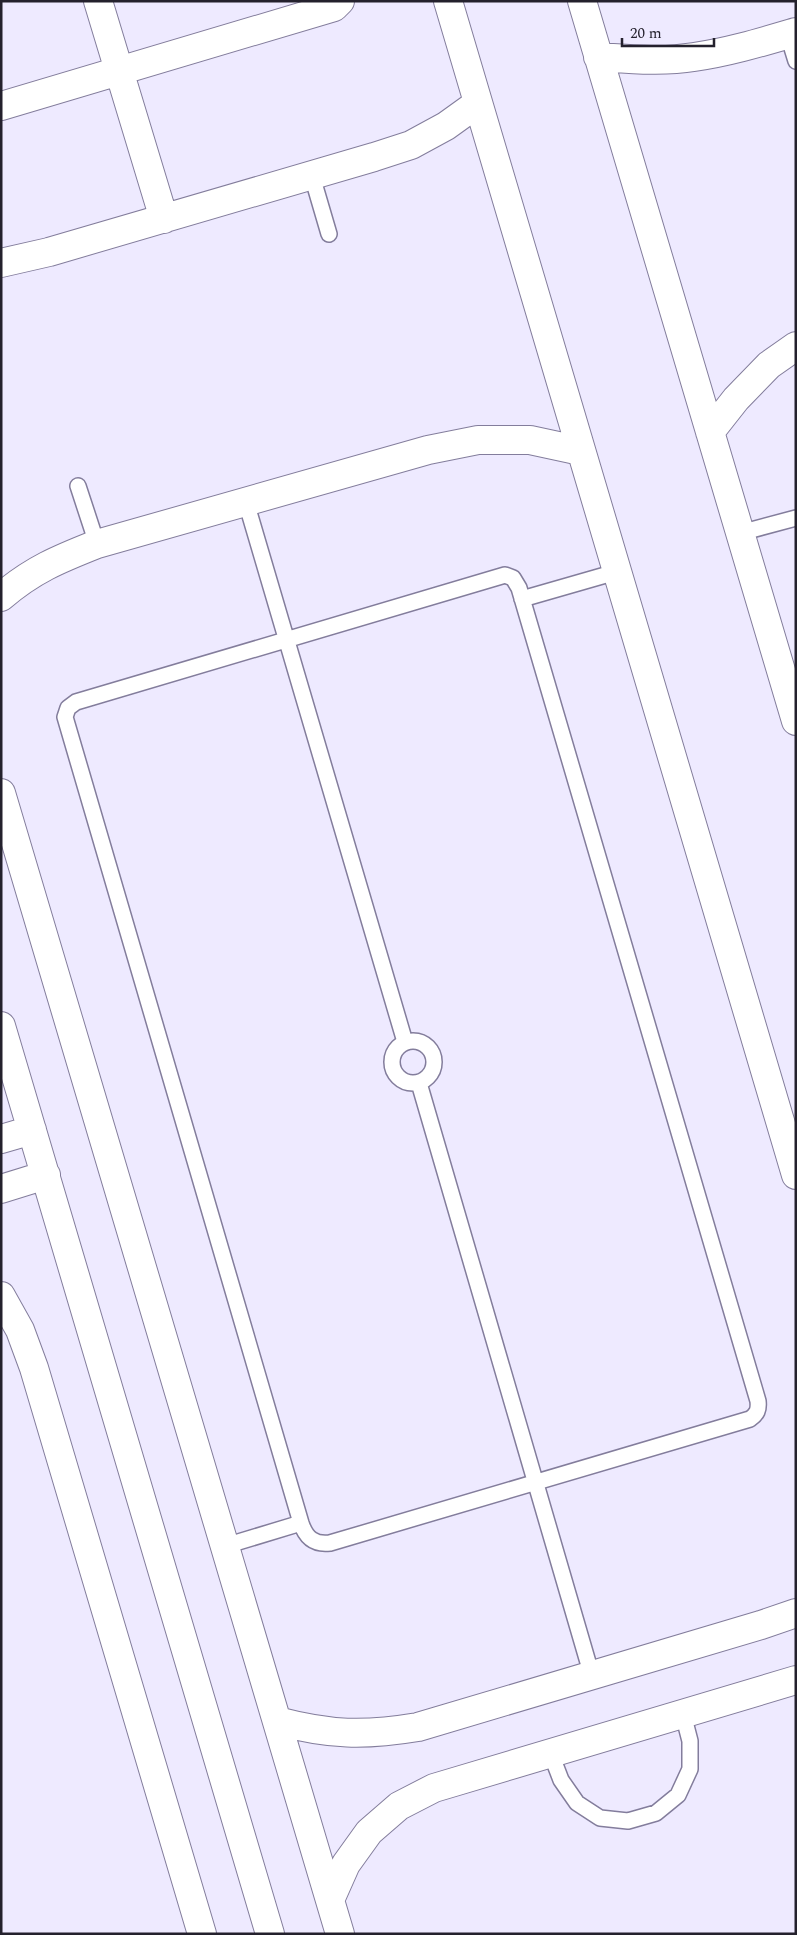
<svg xmlns="http://www.w3.org/2000/svg" width="797" height="1935" font-family="Spectral,serif">
<rect width="100%" height="100%" fill="#eeeaff"/>
<g fill="none" stroke-linecap="round" stroke-linejoin="round">
<g stroke="#837d9c" stroke-width="18">
<path id="service" d="M788 35 796 61
M312 176 329 234
M78 486 97 544
M246 502 405 1042
M740 533 796 518
M505 575 513 578 519 588 758 1401C759 1410 757 1414 750 1419L330 1543C314 1545 306 1538 301 1523L65 717 68 708 76 702Z
M522 599 616 572
M392 1062a21 21 0 1 1 42 0a21 21 0 1 1-42 0Z
M419 1083 592 1676
M225 1546 301 1523
M551 1754 561 1780 577 1803 600 1818 628 1821 656 1813 678 1795 690 1769V1741L683 1714"/>
</g>
<g stroke="#837d9c" stroke-width="30">
<path id="minor" d="M98 1 164 219
M448 1 796 1175
M582 1 796 721
M598 57C630 59 663 62 694 57 729 52 762 42 796 32
M1 106 334 7 340 1
M1 263 49 252 374 157 411 145 446 126 478 103
M710 432 736 399 769 365 796 346
M1 597C32 570 59 559 97 544L428 450 478 440H530L581 451
M1 793 340 1934
M1 1026 270 1934
M1 1139 32 1130
M1 1189 46 1175
M1 1296 20 1330 34 1368 202 1934
M277 1721C330 1735 364 1736 418 1727L761 1625 796 1613
M330 1900 346 1864 369 1832 399 1806 434 1788 796 1680"/>
</g>
<use href="#service" stroke="#fff" stroke-width="15"/>
<use href="#minor" stroke="#fff" stroke-width="28"/>
</g>
<rect width="797" height="1935" fill="none" stroke="#24212d" stroke-width="5"/>
<path d="M622 38v8h92v-8" fill="none" stroke="#24212d" stroke-width="2.5"/>
<text x="630" y="38" font-size="15" fill="#24212d" stroke="#eeeaff" stroke-width="4" paint-order="stroke">20 m</text>
</svg>
